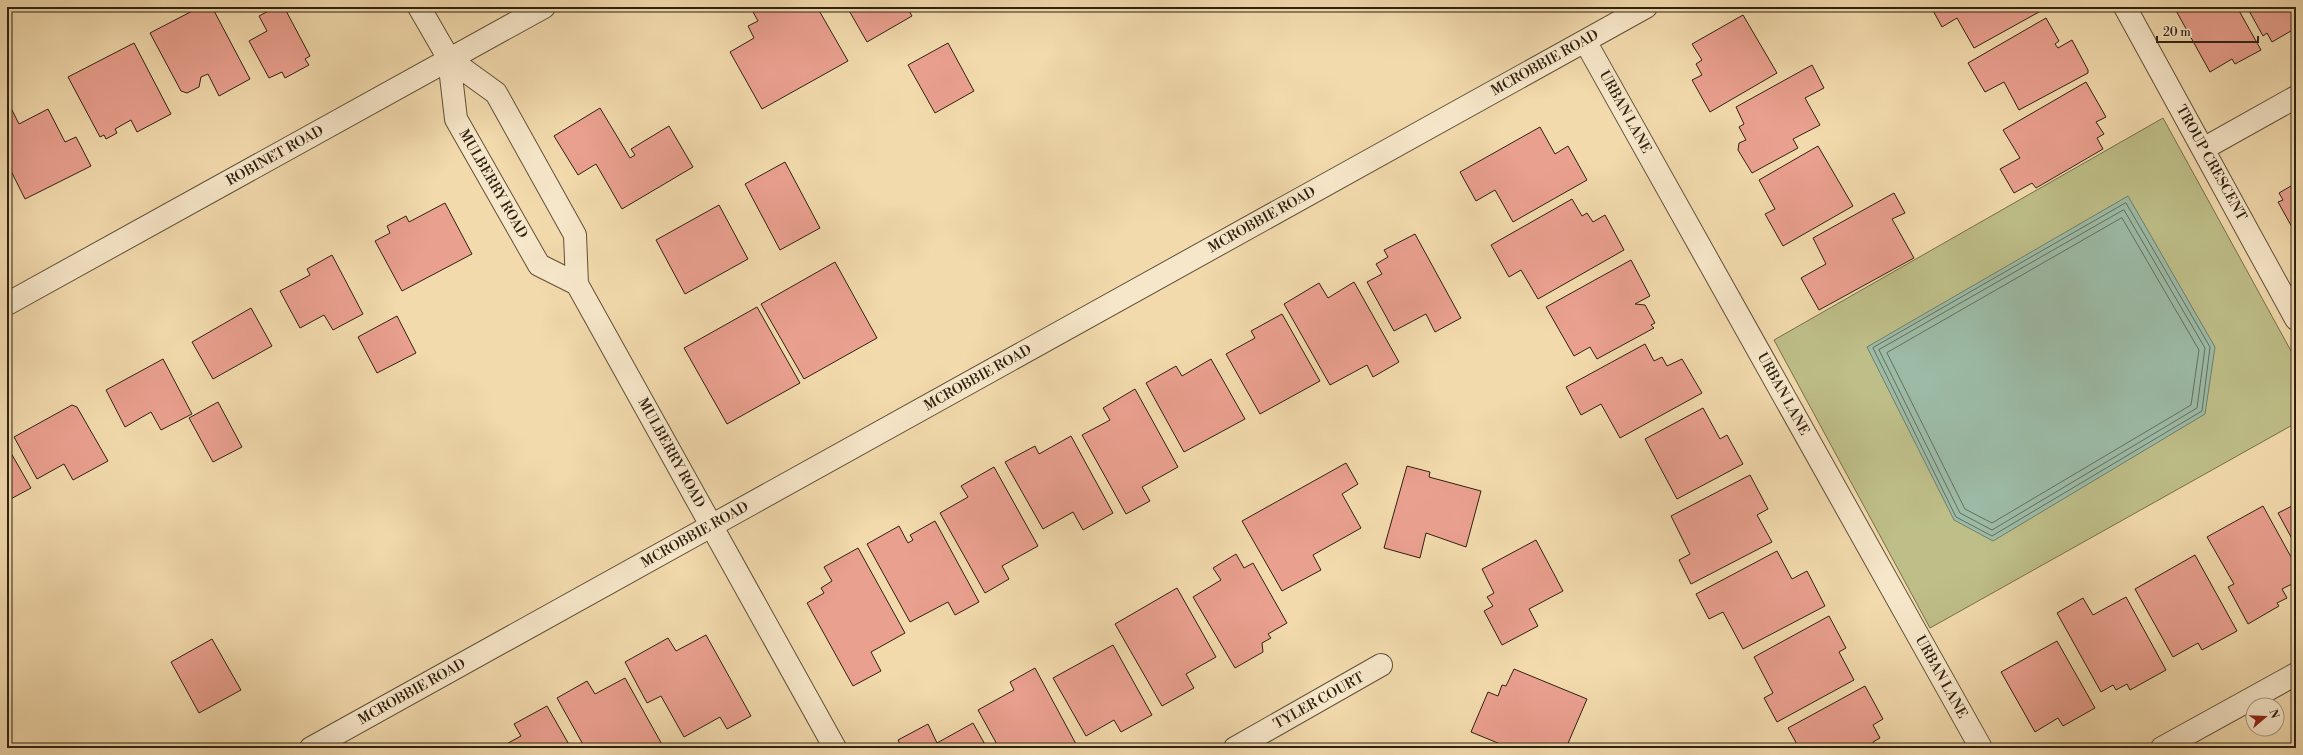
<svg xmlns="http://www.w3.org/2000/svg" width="2303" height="755" font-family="'Libre Bodoni',serif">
<rect width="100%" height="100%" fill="#f2daad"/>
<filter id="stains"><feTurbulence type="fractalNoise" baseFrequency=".005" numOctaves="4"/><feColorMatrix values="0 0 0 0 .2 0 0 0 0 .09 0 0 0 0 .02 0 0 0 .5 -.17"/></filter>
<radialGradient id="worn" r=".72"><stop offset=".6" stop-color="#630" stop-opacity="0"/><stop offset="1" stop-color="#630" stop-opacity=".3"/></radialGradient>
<path fill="#bebe88" stroke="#76704c" d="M2163 118 2296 360V423L1930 628 1774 340Z"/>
<path fill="#9cbba7" stroke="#707e6b" d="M2128 196 2215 347 2205 414 1993 541 1954 520 1867 347Z"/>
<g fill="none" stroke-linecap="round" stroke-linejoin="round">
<path stroke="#666e5c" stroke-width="1" d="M2126 203 2210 347 2202 411 1992 536 1956 517 1873 348Z
M2124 210 2205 348 2197 408 1992 530 1960 513 1879 350Z
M2122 218 2199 350 2191 405 1992 523 1965 509 1887 353Z"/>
</g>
<path fill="#eaa08f" stroke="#2f2211" d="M200 7H212L250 79 219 96 208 74 201 77 199 87 187 93 181 91 150 33Z
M276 7H284L310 56 305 59 309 65 285 78 282 72 269 78 249 41 267 31 259 16Z
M762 7H772L773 10 779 7H817L848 61 762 109 730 52 754 38 748 26 758 21 753 12Z
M847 7H907L912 16 867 42Z
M1931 7H2048L1974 48 1957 18 1942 27Z
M2174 7H2237L2261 50 2235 64 2232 59 2210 72Z
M2247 7H2296V28L2272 42 2267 33 2263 36Z
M1743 15 1777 73 1710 112 1692 80 1702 75 1696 64 1702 60 1692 44Z
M2046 18 2059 41 2055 44 2058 48 2072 40 2088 70V73L2019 110 2004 82 1985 92 1968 63Z
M134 43 171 114 137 132 131 120 115 129 117 133 106 139 104 135 100 137 68 77Z
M948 43 974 91 935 113 908 65Z
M1812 65 1824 88 1805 98 1820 125 1793 139 1798 148 1752 173 1738 150 1739 143 1746 140 1739 127 1744 124 1736 107Z
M2086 82 2106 117 2096 122 2104 134 2097 138 2103 149 2036 188 2032 183 2014 193 2000 169 2020 158 2003 130Z
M7 100 19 124 48 109 65 142 76 137 91 166 25 199 7 163Z
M600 108 630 158 635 155 631 149 669 126 693 167 622 209 596 164 578 175 554 136Z
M1540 127 1555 154 1568 146 1587 180 1513 222 1495 190 1476 201 1460 172Z
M1818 146 1853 206 1783 246 1765 214 1775 209 1759 180Z
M785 162 820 228 780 250 745 184Z
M2296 183V227L2293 229 2278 202 2283 200 2279 193Z
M1894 193 1905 213 1892 219 1914 258 1819 310 1801 278 1826 264 1813 238Z
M1572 199 1582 216 1587 213 1593 222 1605 215 1624 250 1538 299 1521 270 1509 277 1491 245Z
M445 203 472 254 402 291 375 241 390 233 387 226 406 216 409 222Z
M719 205 748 259 685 294 656 240Z
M1415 234 1461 318 1435 332 1426 314 1394 331 1367 282 1382 274 1376 264 1388 257 1384 250Z
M332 255 363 314 333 330 324 315 300 328 280 291 310 275 307 269Z
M1631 260 1650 296 1635 304 1645 305 1655 323 1651 325 1654 328 1597 359 1590 347 1574 356 1546 307Z
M835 262 877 338 804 379 761 304Z
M1354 282 1399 362 1373 377 1367 365 1330 385 1284 304 1319 283 1328 298Z
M757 307 800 383 727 424 684 348Z
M251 308 272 346 213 379 192 342Z
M1282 314 1320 381 1260 414 1226 354 1255 338 1251 331Z
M397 316 416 353 377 373 358 337Z
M1645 344 1654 361 1662 357 1667 366 1682 359 1702 393 1620 438 1601 404 1581 415 1566 387Z
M163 359 192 414 161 430 151 412 125 427 106 390Z
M1211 359 1245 419 1184 452 1146 383 1176 366 1182 376Z
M1135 389 1178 467 1142 487 1150 501 1126 514 1082 435 1110 420 1103 408Z
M218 402 242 447 213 462 189 418Z
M72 405 77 407 108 461 73 480 64 464 37 479 14 437Z
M1703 408 1720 439 1727 435 1743 464 1677 499 1645 439Z
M1071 436 1113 513 1083 530 1073 512 1043 529 1005 462 1035 446 1039 454Z
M7 446 31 488 7 501Z
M1346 463 1358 484 1342 494 1361 528 1313 555 1321 570 1282 591 1242 521Z
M1407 466 1430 472 1429 477 1481 491 1466 547 1426 533 1420 558 1384 548Z
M994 467 1038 546 1002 566 1009 579 985 593 940 513 968 497 961 486Z
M1750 475 1768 509 1757 515 1772 542 1691 584 1679 560 1690 554 1671 516Z
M2296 504V546L2278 513Z
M2263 506 2296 566V582L2282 589 2287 598 2277 603 2279 606 2248 624 2228 587 2234 584 2207 537Z
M935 521 979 602 955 615 948 602 910 622 867 544 899 526 908 543 913 540 910 535Z
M1536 540 1563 591 1529 609 1538 626 1502 645 1484 611 1493 606 1487 597 1494 593 1482 569Z
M858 548 905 633 871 652 881 671 853 686 807 603 824 593 821 588 832 581 824 567Z
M1777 551 1792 579 1807 571 1825 606 1743 649 1723 612 1709 619 1696 594Z
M1236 554 1244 568 1253 563 1287 623 1268 634 1271 638 1262 643 1263 652 1235 668 1193 597 1221 580 1213 568Z
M2195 555 2237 631 2202 650 2198 643 2173 657 2135 589Z
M1177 588 1216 657 1186 674 1194 688 1162 706 1115 624Z
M2126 597 2166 670 2130 690 2127 684 2116 690 2113 685 2101 692 2057 613 2083 598 2093 615Z
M1829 616 1846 648 1839 652 1854 680 1777 722 1764 698 1773 693 1754 657Z
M706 635 751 716 727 729 720 717 684 737 661 696 647 703 625 662 668 638 676 651Z
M212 639 241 690 199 713 171 662Z
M2057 641 2095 708 2063 726 2058 718 2035 732 2001 672Z
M1113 645 1152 715 1121 732 1114 720 1086 736 1053 678Z
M1035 668 1076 744 1068 748H999L978 710 1014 690 1010 682Z
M1514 669 1587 699 1566 748H1510L1471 732 1488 692 1498 696 1502 685 1506 686Z
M625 678 664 748H585L557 698 587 681 595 694Z
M1865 686 1883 719 1873 725 1880 738 1873 742 1876 748H1799L1788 728Z
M547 706 571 748H499L521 736 514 724Z
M973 723 987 748H902L898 740 928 724 937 743Z"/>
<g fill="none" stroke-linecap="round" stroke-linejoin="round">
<g stroke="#605038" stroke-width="24">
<path id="street" d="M419 7 449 59 456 119 539 265 577 284
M2125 7 2296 319
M1585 41 1981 748
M449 59 496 93 575 235 577 284 835 748
M2203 149 2296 97
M7 304 544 7
M311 748 1646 7
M1235 748 1381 665
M2162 748 2296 674"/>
</g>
<use href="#street" stroke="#f7e7ca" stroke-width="22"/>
</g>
<g text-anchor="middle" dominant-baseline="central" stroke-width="4" stroke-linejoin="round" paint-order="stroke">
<g font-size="14" fill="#2f2211" stroke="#f7e7ca">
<text transform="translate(1545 63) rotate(-29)">MCROBBIE ROAD</text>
<text transform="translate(1625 112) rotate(61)">URBAN LANE</text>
<text transform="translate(275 156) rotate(-29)">ROBINET ROAD</text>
<text transform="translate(2211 163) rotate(61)">TROUP CRESCENT</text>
<text transform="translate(493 184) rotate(60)">MULBERRY ROAD</text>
<text transform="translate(1262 220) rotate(-29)">MCROBBIE ROAD</text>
<text transform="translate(978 378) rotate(-29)">MCROBBIE ROAD</text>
<text transform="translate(1783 394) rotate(61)">URBAN LANE</text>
<text transform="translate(671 453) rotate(61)">MULBERRY ROAD</text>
<text transform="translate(695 535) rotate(-29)">MCROBBIE ROAD</text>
<text transform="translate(1941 677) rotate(61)">URBAN LANE</text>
<text transform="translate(412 692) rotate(-29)">MCROBBIE ROAD</text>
<text transform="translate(1319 701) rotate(-29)">TYLER COURT</text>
</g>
</g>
<rect width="2303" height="755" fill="none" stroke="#f2daad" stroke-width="24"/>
<rect x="8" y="8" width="2287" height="739" fill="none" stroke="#2f2211" stroke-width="2"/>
<rect x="12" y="12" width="2279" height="731" fill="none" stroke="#2f2211"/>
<g transform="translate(2265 717) rotate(71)"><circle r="19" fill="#f7e7ca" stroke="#a79880"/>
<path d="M0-3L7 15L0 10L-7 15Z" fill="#8f2418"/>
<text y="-6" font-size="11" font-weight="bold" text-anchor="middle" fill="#2f2211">N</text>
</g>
<path d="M2157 36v6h101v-6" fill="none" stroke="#2f2211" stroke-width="2"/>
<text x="2163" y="36" font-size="12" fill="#2f2211" stroke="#f7e7ca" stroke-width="3" paint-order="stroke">20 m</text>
<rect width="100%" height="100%" filter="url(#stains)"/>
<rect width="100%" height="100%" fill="url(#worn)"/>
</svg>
